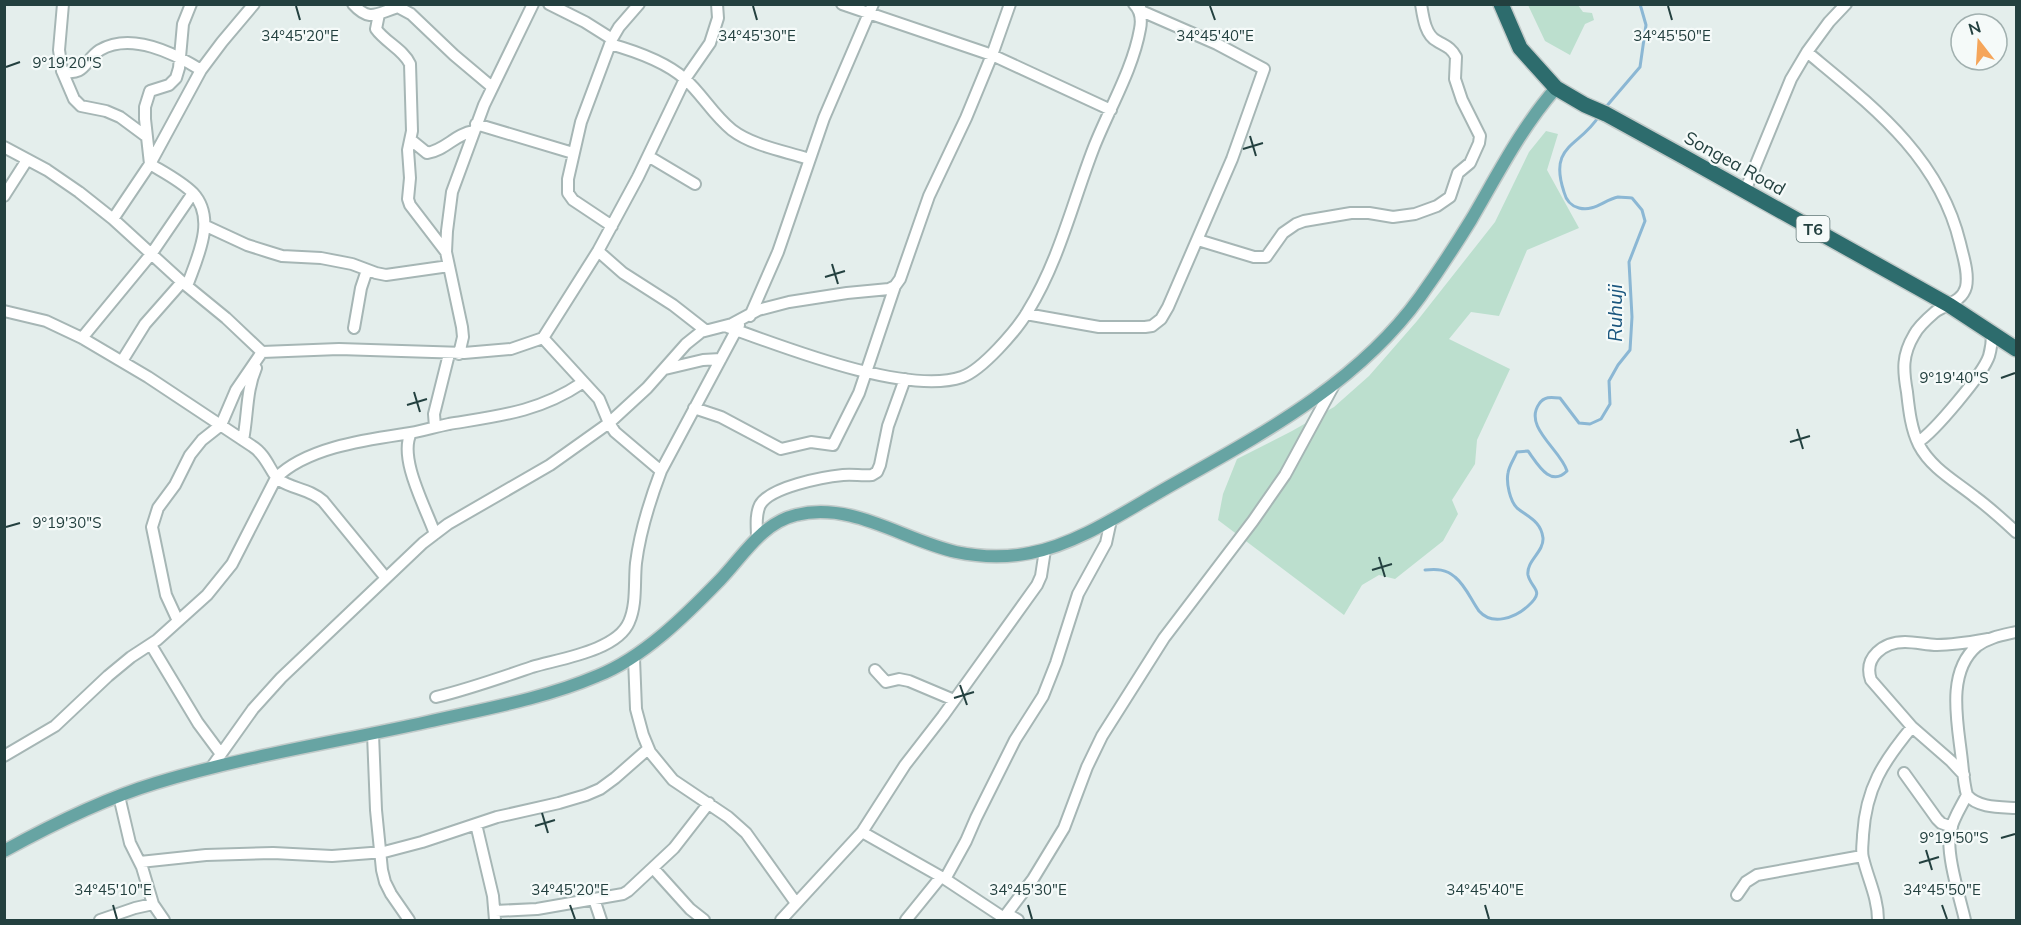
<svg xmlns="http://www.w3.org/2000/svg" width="2021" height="925" font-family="Mulish,sans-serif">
<rect width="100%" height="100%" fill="#e4eeec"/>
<path fill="#bcdfce" d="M1528 5H1578L1583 12 1592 13 1594 20 1585 24 1570 55 1545 41Z
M1546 131 1558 134 1547 170 1579 228 1527 250 1499 316 1471 312 1449 339 1510 369 1477 440 1475 464 1452 500 1458 514 1443 541 1395 579 1379 575 1362 585 1344 615 1218 520 1223 494 1237 459 1292 431 1334 407 1369 376 1417 321 1495 222 1529 152Z"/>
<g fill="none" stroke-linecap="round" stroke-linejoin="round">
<path stroke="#8bb7d4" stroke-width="3" d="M1605 108 1640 67 1646 25 1640 4
M1425 570C1437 569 1446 569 1455 577 1466 586 1471 600 1479 611 1492 626 1515 618 1528 606 1546 590 1531 589 1528 575 1526 561 1544 552 1543 538 1541 521 1528 517 1517 508 1510 501 1506 483 1508 473 1509 466 1514 459 1517 452L1528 451C1537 463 1550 488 1567 471 1561 450 1523 427 1539 404 1544 396 1551 397 1560 398L1579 423 1590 424 1601 419 1610 404 1609 381 1618 365 1630 350 1632 317 1629 262 1645 221 1642 210 1632 198C1628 198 1623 197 1618 197 1604 200 1594 212 1579 208 1571 206 1566 200 1564 192 1548 144 1580 147 1599 116"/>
<g stroke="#a6b6b5" stroke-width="14">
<path id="minor" d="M63 4 59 50 62 71 74 99 81 106 106 111 120 117 147 137
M353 4C370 23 377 13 398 7L411 14 454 55 492 87
M549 4 585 22 612 39
M842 4 992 55 1111 110
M379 14 376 29C385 42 404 50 410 64L412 131 408 150 410 178 408 199 410 205 446 252
M610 44C635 51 665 61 685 79 702 94 713 115 732 130 753 146 785 151 809 159
M1807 52C1872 106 1939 156 1960 243 1963 256 1969 273 1966 287 1962 302 1946 304 1935 312 1928 318 1918 327 1914 335 1902 355 1903 370 1907 392 1909 410 1911 429 1919 445 1931 468 1955 481 1975 497 1990 508 2003 520 2016 532
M62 71C86 77 84 60 100 50 131 32 174 53 201 70
M476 124 573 153
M411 140 427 153C446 150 455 134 474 131
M4 147 47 170 79 192 113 219 182 282 226 318 262 352
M648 156 695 184
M1745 191 1791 79 1807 52 1829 22 1846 4
M4 196 27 160
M113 219 150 164 201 70 222 42 254 4
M206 226 247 245 269 252 282 256 321 258 352 264 376 273 386 275 449 266
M612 226 573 200 568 193V179L581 122 612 39 619 27 639 4
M1198 240 1254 257H1266L1283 233 1296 224 1304 221 1351 213H1369L1393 217 1415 214 1437 206 1450 197 1458 173 1470 163 1479 143 1480 136 1462 100 1455 79 1456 57C1451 47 1445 46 1437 41 1425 35 1423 16 1421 4
M598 251 623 273 673 305 705 330
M187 286C197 258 217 219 193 193 181 181 165 173 150 164L145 119V107L150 91 169 85 176 78 179 68 183 24 191 4
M4 311 46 321 82 338 148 377 252 446C267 455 271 474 279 480 293 489 310 489 323 501L386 578
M1026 314 1099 327H1145L1152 326 1161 319 1168 307 1232 159 1264 69 1217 44 1139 10 1140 6
M750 316 778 252 824 118 873 4
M725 326C781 346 906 396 962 377 982 370 1017 330 1028 311 1059 261 1073 201 1094 147 1109 109 1133 69 1140 29 1142 19 1141 11 1134 4
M354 328 361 288 367 270
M82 338 152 253 193 193
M543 338 599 399 609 423 615 432 661 471
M459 354 463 337 462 327 446 252 447 231 452 192 484 105 533 4
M122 361 145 324 182 282
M665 369 703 360 721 359
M694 408 721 417 781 449 811 442 833 445 859 393 895 286
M435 427 434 414 449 354
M411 433C398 458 426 508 435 534
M243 440C248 415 246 391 256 368
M1918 442C1934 432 1983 374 1989 356 1991 349 1992 341 1992 333
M757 538C757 528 755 515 760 505 770 487 823 477 843 475 853 474 862 476 872 475L877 472 880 465 888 426 905 379
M178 621 166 595 152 527 158 508 175 485 190 455 202 440 221 425 236 390 262 352 339 349 464 353 511 349 543 338 598 251 638 177 685 79 710 43 718 18 717 4
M2016 632C2003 635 1989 637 1977 646 1947 671 1957 720 1961 753 1963 767 1963 781 1967 795 1978 808 2000 807 2016 808
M151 645 198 723 221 754
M634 658 636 709 643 735 650 752 673 780 728 817 746 833 796 903
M875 670 886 682 899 679 909 681 954 700
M436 697C469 689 500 678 532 667 558 659 617 651 629 622 637 604 634 582 636 563 640 531 650 500 661 471L739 325
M373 734 376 810 382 870 385 882 391 894 409 920
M4 756 55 726 108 676 131 657 157 640 207 595 232 564 276 478C306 448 364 440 404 434 419 432 434 427 449 424 498 416 539 412 582 383
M211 768 253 709 281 678 423 543 448 524 550 465 609 423 647 388 686 344 701 332 732 324 758 310 789 302 847 293 889 289 895 286 900 279 929 196 966 118 992 55 1010 4
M1904 773 1937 819 1941 823 1952 827
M1964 775 1951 761 1912 727 1871 680C1863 657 1884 642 1905 642 1916 642 1927 645 1937 645 1955 645 1971 642 1988 639
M119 796 130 843 142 867 153 904 164 920
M476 824 493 896 495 920
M862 832 945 879 1004 918
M140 862 206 855 273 853 332 856 384 852 422 842 497 817 559 803 586 795 600 789 615 778 648 749
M653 868 690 909 704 920
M945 879 966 841 976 818 1015 740 1043 696 1056 663 1078 594 1106 543 1111 520
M1737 895 1746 882 1757 875 1862 856
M594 899 601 920
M495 911 537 909 623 894 628 891 674 848 709 803
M1008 914 1018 920
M100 920 135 908 153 904
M781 920 862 832 905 765 943 716 1037 585 1041 576 1045 550
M906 920 940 878
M1002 920 1033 879 1064 828 1087 767 1102 736 1164 638 1253 521 1285 475 1335 383
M1878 920C1878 898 1868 879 1863 858 1861 851 1863 842 1863 835 1866 788 1883 762 1912 727
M1965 920C1960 898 1946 855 1950 833 1952 820 1961 807 1967 795"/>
</g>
<g stroke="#c1cac9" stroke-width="15">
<path id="major" d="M4 851C53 824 103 799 156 783 245 756 337 742 427 722 484 709 543 699 597 676 643 658 686 615 720 580 743 556 762 523 796 515 852 501 903 540 956 552 980 557 1005 558 1030 553 1075 545 1123 513 1163 490 1256 437 1356 386 1420 297 1438 272 1455 246 1471 220 1498 174 1521 128 1556 88"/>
</g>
<g stroke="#c1cac9" stroke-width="18">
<path id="highway" d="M1501 4 1520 48 1556 88 1585 105 1606 114 1686 158 1949 305 2016 349"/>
</g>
<use href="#minor" stroke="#fff" stroke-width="10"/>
<use href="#major" stroke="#67a4a3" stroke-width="12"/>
<use href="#highway" stroke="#2d6c6d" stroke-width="15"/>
</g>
<path fill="none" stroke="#23403f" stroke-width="2" d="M296 6 300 20M753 6 757 20M1210 6 1215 20M1668 6 1672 20M6 67 20 62M1250 136 1256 156M1243 149 1263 143M832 264 838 284M825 277 845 271M2001 378 2015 373M414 392 420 412M407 405 427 399M1797 429 1803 449M1790 442 1810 436M6 527 20 523M1379 557 1385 577M1372 570 1392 564M960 685 967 705M954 698 974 692M542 813 548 833M535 826 555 820M2001 838 2015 834M1926 850 1932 870M1919 863 1939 857M113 905 117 919M570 905 575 919M1028 905 1032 919M1485 905 1489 919M1942 905 1947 919"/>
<g text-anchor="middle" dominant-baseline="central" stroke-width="4.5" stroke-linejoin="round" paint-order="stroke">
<rect fill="#f5faf9" stroke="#627877" stroke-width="1.5" x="1796.5" y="216" width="33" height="26" rx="4.5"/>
<g font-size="16" font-weight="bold" fill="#23403f">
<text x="1813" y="229">T6</text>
</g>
<g font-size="18" fill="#23403f" stroke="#f5faf9">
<text transform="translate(1735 163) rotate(29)">Songea Road</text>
</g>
<g font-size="20" font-style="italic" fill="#1a567e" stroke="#f5faf9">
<text transform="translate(1614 313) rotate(-90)">Ruhuji</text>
</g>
</g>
<g font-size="15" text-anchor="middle" fill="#23403f" stroke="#f5faf9" stroke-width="4.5" stroke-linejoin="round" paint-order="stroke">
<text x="300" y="41">34°45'20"E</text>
<text x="757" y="41">34°45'30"E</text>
<text x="1215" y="41">34°45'40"E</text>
<text x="1672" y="41">34°45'50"E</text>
<text x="67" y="68">9°19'20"S</text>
<text x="1954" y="383">9°19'40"S</text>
<text x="67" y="528">9°19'30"S</text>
<text x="1954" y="843">9°19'50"S</text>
<text x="113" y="895">34°45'10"E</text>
<text x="570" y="895">34°45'20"E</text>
<text x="1028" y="895">34°45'30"E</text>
<text x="1485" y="895">34°45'40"E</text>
<text x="1942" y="895">34°45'50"E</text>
</g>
<rect width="2021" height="925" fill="none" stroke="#23403f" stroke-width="12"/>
<g transform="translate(1979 42) rotate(343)"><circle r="28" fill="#f5faf9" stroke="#a1b0af" stroke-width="1.5"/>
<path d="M0-4.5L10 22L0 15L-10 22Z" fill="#f5a55a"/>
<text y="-9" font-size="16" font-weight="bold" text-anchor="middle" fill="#23403f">N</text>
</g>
</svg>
